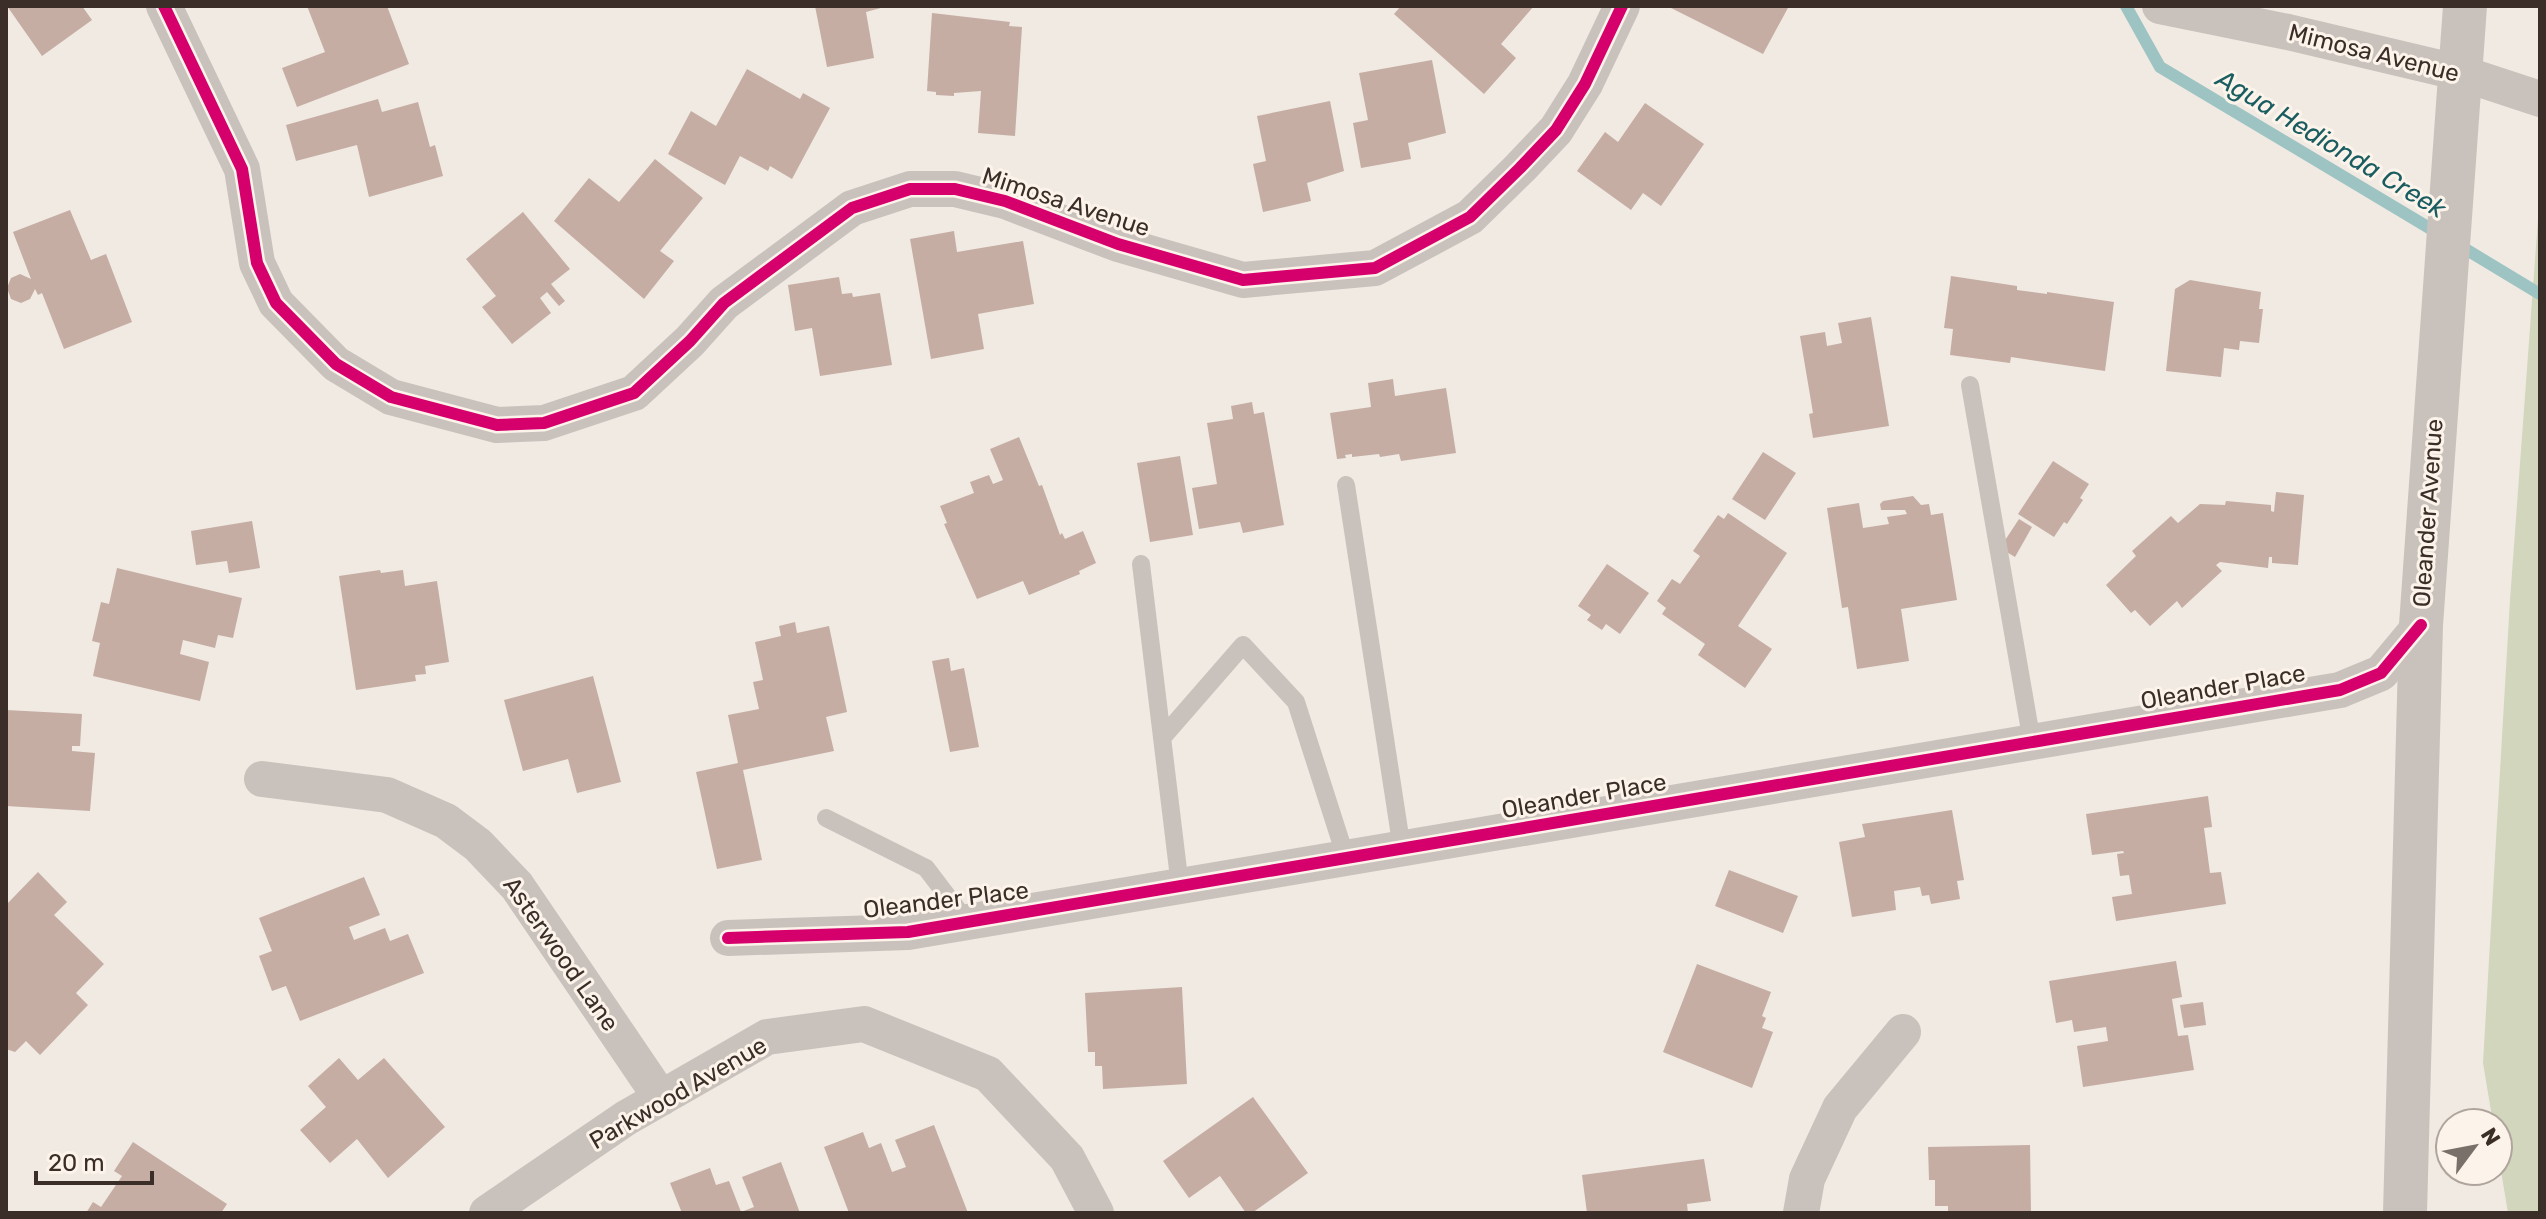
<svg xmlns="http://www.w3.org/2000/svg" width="2546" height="1219" font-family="Rubik,sans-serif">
<rect width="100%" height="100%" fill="#f0eae3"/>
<path fill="#d1d6bc" d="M2540 192V1213H2508L2498 1153V1123H2493L2483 1063 2510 600Z"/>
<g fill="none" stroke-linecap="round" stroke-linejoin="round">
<path stroke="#9dc4c3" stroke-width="12" d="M2126 6 2160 67 2441 235
M2457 244 2540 294"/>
</g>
<path fill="#c5ada3" d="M7 6H82L92 20 42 56Z
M307 6H387L409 64 297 107 282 68 325 52Z
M815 6H888L866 12 874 58 827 67Z
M1401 6H1534L1501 44 1516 58 1484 94 1394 14Z
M1667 6H1789L1763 54Z
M932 13 1010 22 1009 26 1022 27 1015 136 978 133 981 91 954 93V96L936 95V92L927 91Z
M1432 60 1446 133 1408 143 1411 159 1361 168 1353 123 1368 120 1359 73Z
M747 69 800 99 803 93 830 108 792 179 770 166 768 171 740 156 725 185 668 154 691 111 716 126Z
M378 99 382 112 418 102 430 147 435 145 443 176 369 197 357 145 296 161 286 125Z
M1330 101 1344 171 1307 183 1311 201 1263 212 1253 164 1266 161 1257 116Z
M1645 103 1704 144 1661 206 1643 193 1631 210 1577 171 1605 132 1618 142Z
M655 159 703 198 660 251 674 261 644 299 554 221 589 178 619 202Z
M70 210 91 260 106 254 132 322 64 349 42 293 38 295 35 289 30 299 21 303 11 299 7 288 11 278 20 274 31 279 13 232Z
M523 212 570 269 551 284 565 301 559 306 547 292 540 298 551 313 512 344 482 307 496 296 466 259Z
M954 231 957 252 1023 241 1034 304 978 314 984 349 931 359 910 239Z
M1951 276 2017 286V290L2047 294V292L2114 302 2105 371 2011 357 2010 363 1950 355 1953 329 1944 328Z
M839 277 842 294 852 293 853 297 880 293 892 365 820 376 812 328 795 331 788 285Z
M2190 280 2261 292 2259 309H2263L2259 343 2240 341 2239 350 2224 348 2221 377 2166 371 2175 289Z
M1871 317 1889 426 1813 438 1809 414 1813 413 1800 336 1825 332 1827 346 1842 343 1838 323Z
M1393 379 1395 396 1446 388 1456 453 1401 461 1399 454 1380 457 1379 454 1352 457V454L1345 455 1346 458 1337 459 1330 413 1371 407 1368 383Z
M1252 402 1254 414 1264 412 1284 525 1243 533 1240 522 1199 529 1192 488 1217 484 1207 423 1233 419 1231 406Z
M1019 437 1039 486 1042 485 1060 535 1062 533 1065 539 1083 531 1096 563 1079 571 1080 574 1029 595 1023 581 977 599 944 524 947 523 940 506 974 493 970 482 989 475 993 484 1003 480 990 449Z
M1763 452 1796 473 1765 520 1732 499Z
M1180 456 1193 535 1150 542 1137 463Z
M2053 461 2089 484 2080 498 2083 500 2067 524 2064 522 2054 537 2018 514Z
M2276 492 2304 495 2298 565 2272 563V557H2269L2268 568 2220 562 2216 565 2222 571 2182 608 2177 601 2150 626 2135 610 2131 613 2106 585 2136 556 2132 551 2171 516 2178 523 2200 504 2225 505 2226 501 2271 505V511L2274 512Z
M1913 496 1921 505 1929 504 1931 515 1943 513 1957 600 1901 609 1909 661 1857 669 1848 607 1842 608 1827 508 1859 503 1863 528 1889 524 1887 517 1907 514 1905 510H1881L1880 504 1883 501Z
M1728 513 1787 553 1738 626 1772 649 1745 688 1698 655 1705 644 1662 614 1666 608 1657 601 1672 579 1680 584 1700 556 1693 551 1718 515 1724 519Z
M2019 519 2032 527 2015 557 2000 548Z
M252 521 260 568 229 573 227 561 196 565 191 531Z
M1607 564 1649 593 1620 634 1606 624 1602 630 1587 620 1591 615 1578 606Z
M117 568 242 598 233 638 218 635 215 648 183 640 180 654 209 662 200 701 93 676 100 643 92 641 101 602 109 604Z
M380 570 381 573 403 570 405 586 437 581 449 662 425 666 426 674 415 675 416 681 356 690 339 576Z
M795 622 797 633 829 626 847 712 826 717 834 751 743 770 762 860 717 869 696 772 738 763 728 715 759 709 753 682 763 680 755 642 781 636 779 626Z
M949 658 951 671 964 668 979 747 950 752 932 661Z
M593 676 621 782 577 793 568 759 523 771 504 700Z
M6 710 82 714 80 746H72V751L95 753 90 811 6 806Z
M2208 796 2212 827 2204 828 2210 873 2221 872 2226 904 2116 921 2112 897 2132 894 2129 875 2120 876 2117 854 2124 853 2123 851 2092 855 2086 814Z
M1952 810 1964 880 1957 881 1960 899 1931 904 1929 895 1922 896 1920 887 1894 891 1896 910 1852 917 1839 842 1865 837 1862 824Z
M1729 870 1798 896 1783 933 1715 906Z
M38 872 67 902 54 915 104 964 76 993 88 1005 40 1055 26 1041 15 1052 6 1049V905Z
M364 877 380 915 349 927 354 940 385 928 390 941 408 934 424 973 300 1021 286 986 272 991 259 956 272 951 259 918Z
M2176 961 2182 997 2172 999 2178 1036 2188 1035 2194 1070 2083 1087 2077 1046 2108 1041 2106 1027 2074 1032 2072 1020 2056 1023 2049 981Z
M1697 964 1771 992 1762 1016 1766 1018 1762 1028 1773 1032 1752 1088 1663 1052Z
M1182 987 1187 1084 1103 1089 1102 1066H1095V1052H1088L1085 993Z
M2203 1002 2206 1025 2184 1028 2180 1005Z
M339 1058 358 1080 384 1058 445 1127 388 1178 357 1139 330 1163 300 1130 326 1107 308 1086Z
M1253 1097 1308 1173 1252 1213H1246L1220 1176 1189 1198 1163 1161Z
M934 1125 968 1213H849L824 1147 863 1132 869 1148 881 1143 892 1172 906 1167 895 1140Z
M133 1142 227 1204 221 1213H86L93 1202 101 1207 122 1176 114 1171Z
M2030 1145 2031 1213H1948V1206H1935V1180H1929L1928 1147Z
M1704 1159 1711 1201 1687 1204 1688 1213H1587L1582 1175Z
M781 1162 800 1213H682L670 1183 710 1168 716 1185 729 1181 741 1212 754 1207 742 1177Z"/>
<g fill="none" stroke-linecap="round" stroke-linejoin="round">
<path stroke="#c9c2bc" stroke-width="18" d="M1970 385 2032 742
M1346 485 1402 849
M1141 564 1180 886
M1162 738 1243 645 1296 702 1346 858
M826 818 926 868 967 922"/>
<path stroke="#c9c2bc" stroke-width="36" d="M164 6 242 169 257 263 276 303 336 364 391 397 497 425 544 423 634 393 690 341 724 303 852 208 910 189H955L1005 201 1118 244 1243 280 1375 268 1470 217 1520 168 1556 130 1585 84 1622 6
M2160 6 2288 32 2461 73 2540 99
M262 779 387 795 446 821 478 845 517 886 661 1098
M728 938 908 932 2340 690 2381 673 2421 625
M487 1213 626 1118 767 1037 864 1024 988 1074 1067 1158 1096 1213
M1801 1213 1807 1179 1840 1108 1903 1032"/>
<path stroke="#c9c2bc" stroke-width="44" d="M2405 1213 2421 625 2465 6"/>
<g stroke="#fcf4eb" stroke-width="17">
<path id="cycleway" d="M164 6 242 169 257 263 276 303 336 364 391 397 497 425 544 423 634 393 690 341 724 303 852 208 910 189H955L1005 201 1118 244 1243 280 1375 268 1470 217 1520 168 1556 130 1585 84 1622 6
M728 938 908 932 2340 690 2381 673 2421 625"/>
</g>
<use href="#cycleway" stroke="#d6006c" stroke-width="12"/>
</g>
<g text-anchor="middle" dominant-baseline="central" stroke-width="6" stroke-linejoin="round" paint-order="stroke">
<g font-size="24" fill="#3b2e29" stroke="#fcf4eb">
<text transform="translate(2374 53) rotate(14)">Mimosa Avenue</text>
<text transform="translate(1066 202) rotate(18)">Mimosa Avenue</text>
<text transform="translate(2428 513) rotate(-86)">Oleander Avenue</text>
<text transform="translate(2223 687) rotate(-10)">Oleander Place</text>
<text transform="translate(1584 796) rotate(-10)">Oleander Place</text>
<text transform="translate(946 900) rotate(-7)">Oleander Place</text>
<text transform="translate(561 954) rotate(55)">Asterwood Lane</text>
<text transform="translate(678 1093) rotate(-30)">Parkwood Avenue</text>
</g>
<g font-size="26" font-style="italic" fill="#1a5d61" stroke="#fcf4eb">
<text transform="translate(2331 144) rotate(31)">Agua Hedionda Creek</text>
</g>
</g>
<rect width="2546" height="1219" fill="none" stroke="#3b2e29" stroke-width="16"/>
<g transform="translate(2474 1147) rotate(58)"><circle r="38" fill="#fcf4eb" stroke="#afa59d" stroke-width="2"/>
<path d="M0-6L14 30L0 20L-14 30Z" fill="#7a706a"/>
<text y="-12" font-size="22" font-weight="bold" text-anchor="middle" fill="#3b2e29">N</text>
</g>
<path d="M36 1171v12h116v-12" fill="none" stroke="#3b2e29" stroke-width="4"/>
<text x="48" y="1171" font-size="24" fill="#3b2e29" stroke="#fcf4eb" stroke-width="6" paint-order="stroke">20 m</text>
</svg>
